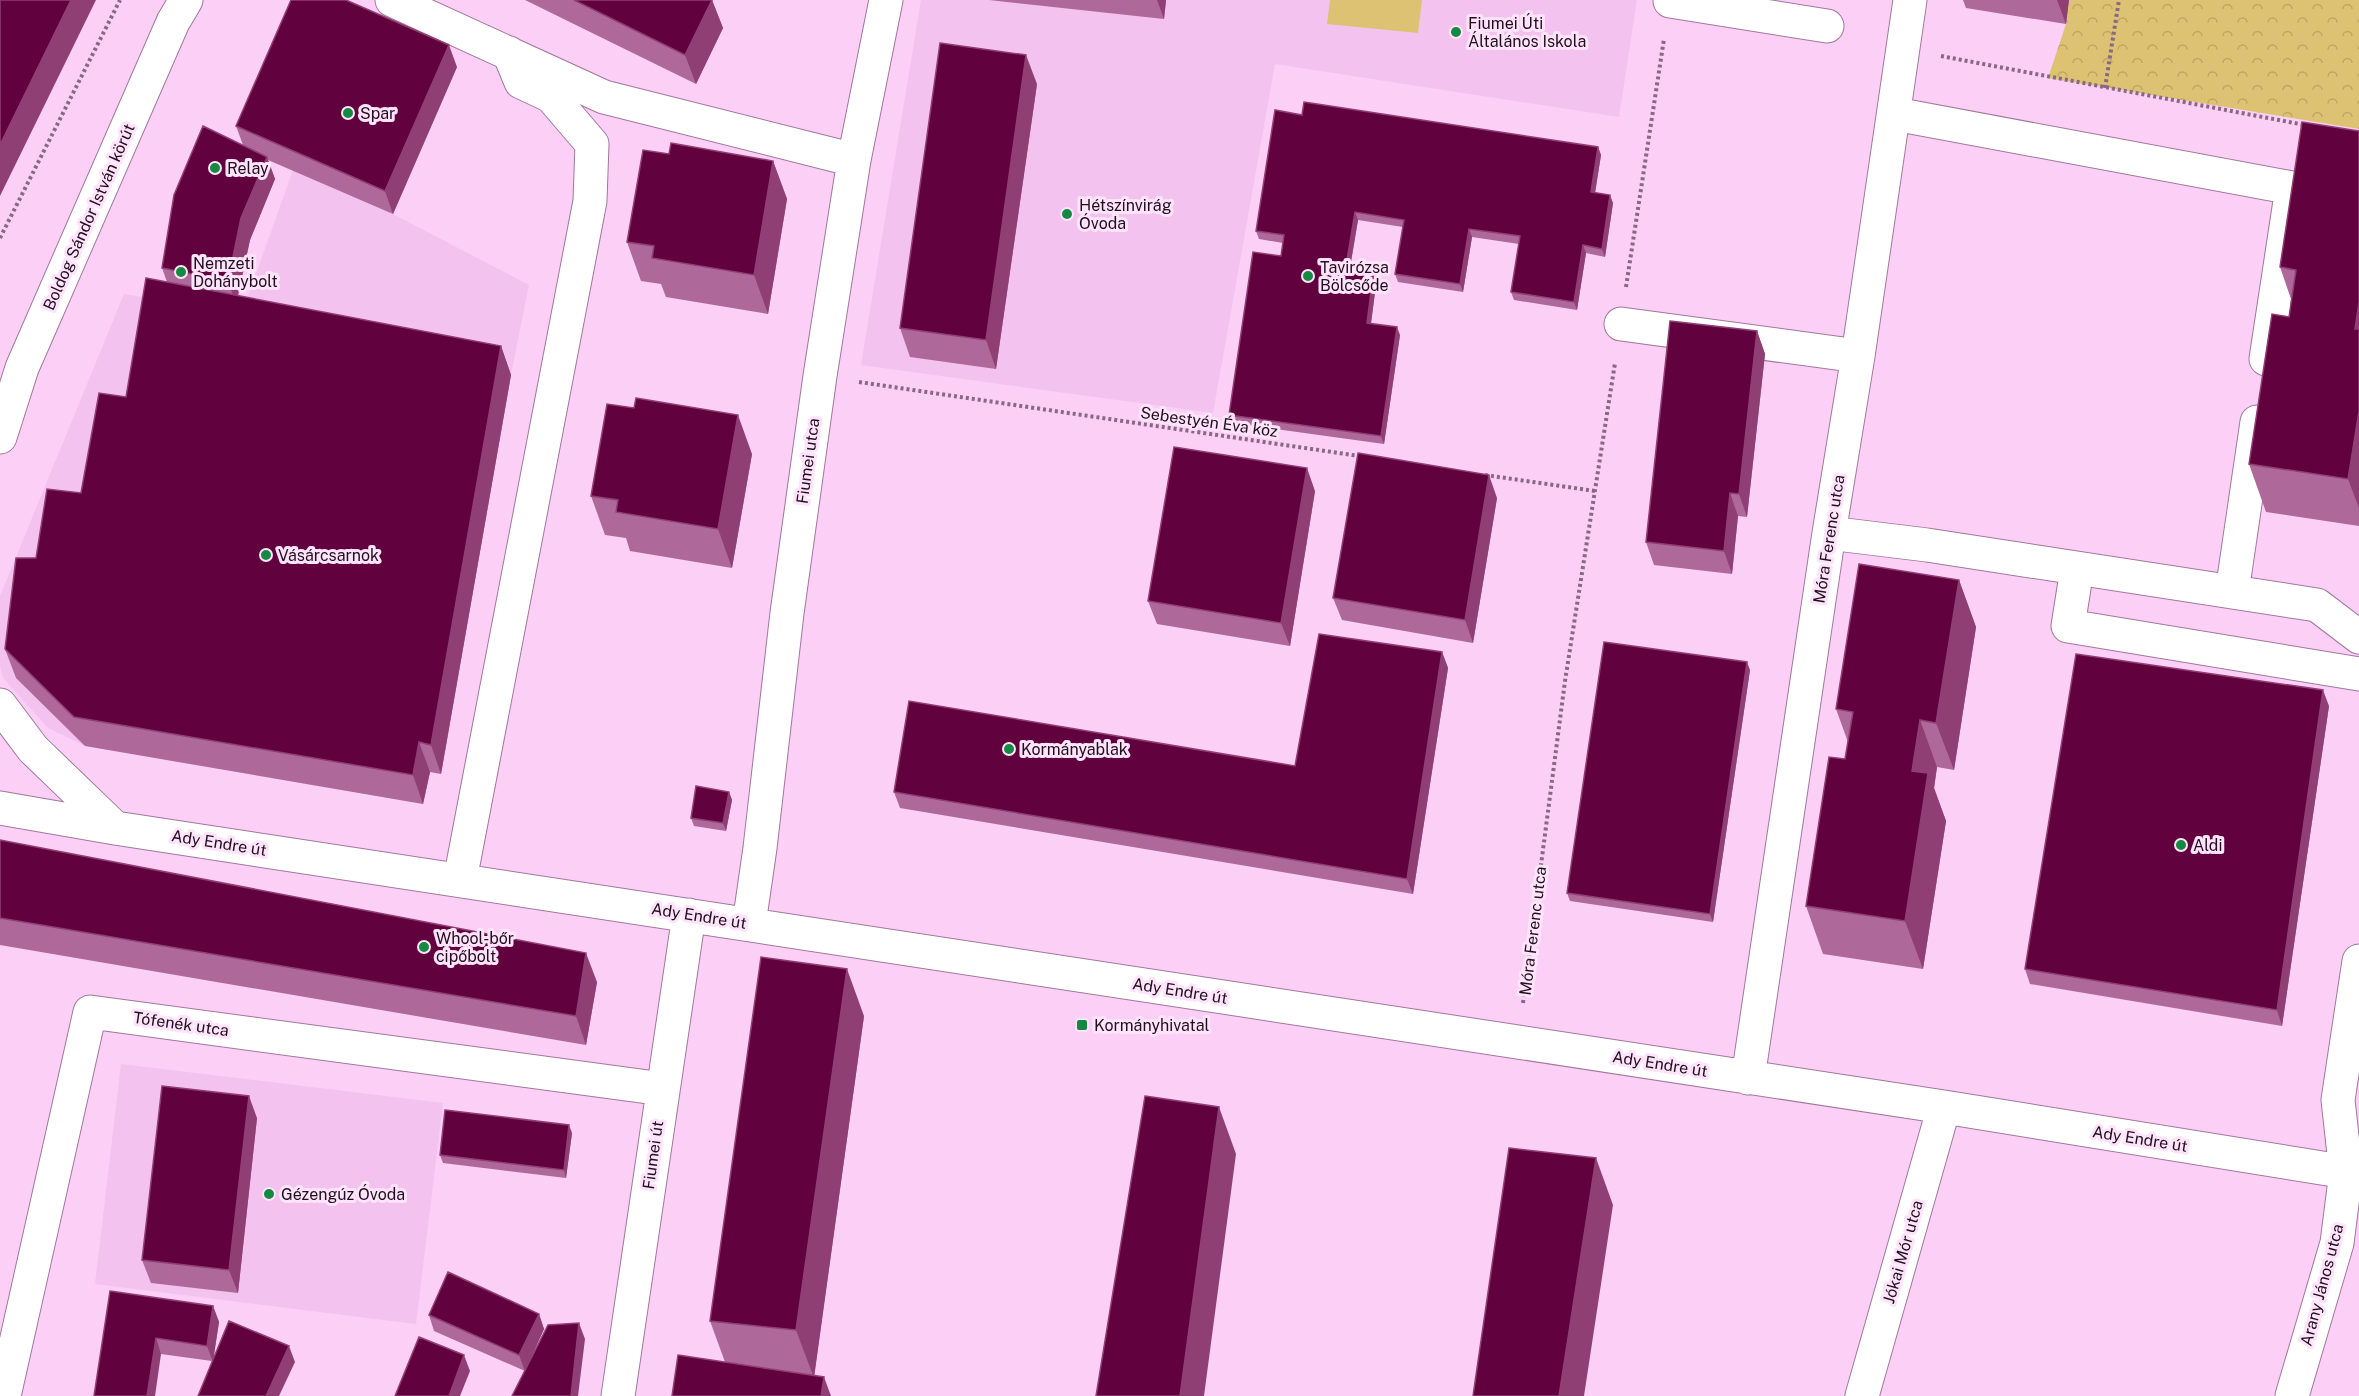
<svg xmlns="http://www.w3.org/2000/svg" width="2359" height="1396" font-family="'Public Sans',sans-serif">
<defs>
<pattern id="forest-crowns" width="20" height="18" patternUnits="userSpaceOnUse" patternTransform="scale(1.5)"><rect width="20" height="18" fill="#dec273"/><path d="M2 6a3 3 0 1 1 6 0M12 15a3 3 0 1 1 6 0" fill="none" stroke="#bea663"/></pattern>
</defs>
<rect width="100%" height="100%" fill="#fccff6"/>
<path fill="#f4c2ee" d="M921 0H1637L1619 117 1275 64 1213 413 861 365Z
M293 170 393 214 529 285 511 375 441 774 430 772 423 804 85 746 48 728 3 678 0 665V596L124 294 242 313Z
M121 1064 443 1103 416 1324 95 1284Z"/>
<path fill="url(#forest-crowns)" d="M2069 0H2359V129L2048 78 2066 24Z"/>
<path fill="#dec273" d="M1330 0H1422L1418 33 1327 24Z"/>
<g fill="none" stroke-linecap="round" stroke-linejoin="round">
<g stroke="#a0789b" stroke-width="35">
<path id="minor" d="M392 0 604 97 854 160
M1670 1 1827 26
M1895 114 2292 188 2266 359
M1621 324 1858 356
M0 437 22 368 173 22 186 0
M1829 533 1927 545 2317 605 2359 637
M2077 569 2068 626 2359 674
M2232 592 2257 422
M0 705 33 749 115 828
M0 808 115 828 1944 1107 2359 1174
M460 880 590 201 592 144 551 96 521 82 509 53
M749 924 760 848 787 613 820 376 854 160 886 0
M1748 1078 1829 533 1858 356 1910 0
M4 1396 90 1012 663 1089
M618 1396 689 915
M1862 1396 1944 1107
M2292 1396 2337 1243 2346 1172 2338 1100 2359 961"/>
</g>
<path stroke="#876983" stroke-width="4" stroke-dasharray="3 3" stroke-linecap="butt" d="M1941 56 2305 125
M2105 88 2119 0
M0 238 120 0
M1626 287 1664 39
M859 382 1359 456
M1485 475 1595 491
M1523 1003 1565 681 1615 363"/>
<use href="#minor" stroke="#fff" stroke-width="33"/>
</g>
<path fill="#ae689a" d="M525 0H712L723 28 696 84Z
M989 0H1166L1164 19Z
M1963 0H2069L2066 24 1966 8Z
M457 67 393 214 268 160 275 179 250 240 238 296 501 346 511 375 441 774 430 772 423 804 85 746 16 678 5 649 36 558 81 493 126 397 167 282 162 268 243 145 236 126Z
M1037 84 996 369 910 357 900 328Z
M1302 115 1598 147 1601 155 1595 192 1613 203 1605 257 1586 253 1577 310 1514 300 1511 292 1519 244 1472 237 1463 292 1398 282 1395 274 1403 227 1358 220 1350 267 1374 269 1377 277 1371 323 1400 335 1384 444 1232 423 1229 415 1281 256 1283 243 1259 239 1256 231Z
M2359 131V526L2266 512 2249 464 2289 317 2291 299 2280 267Z
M669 154 773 161 787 199 768 314 666 297 661 284 641 281 627 242Z
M1757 331 1765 354 1747 517 1738 516 1732 574 1654 565 1646 542Z
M634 408 752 454 732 568 630 551 626 538 605 535 591 496Z
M1315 491 1290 646 1157 624 1148 601Z
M1497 498 1473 643 1342 620 1333 598Z
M1959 580 1976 627 1954 770 1937 767 1934 788 1946 821 1923 969 1823 954 1806 906 1845 759 1848 742 1836 709Z
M1442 652 1448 668 1413 894 900 808 894 792 1295 766Z
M1750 670 1713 922 1570 901 1567 893Z
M2329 706 2282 1026 2030 984 2025 969Z
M729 792 732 800 726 831 694 826 691 818Z
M0 840 597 982 586 1045 0 945Z
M864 1016 814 1376 725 1362 710 1321Z
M257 1118 238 1293 151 1283 142 1260Z
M572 1133 566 1178 443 1163 440 1155Z
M110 1291 213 1306 219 1322 213 1359 295 1362 212 1361 161 1354Z
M539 1314 544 1329 525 1371 434 1331 429 1315Z"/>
<path fill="#903f74" d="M71 0H96L0 196V145Z
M712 0 723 28 696 84 685 55Z
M1157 0H1166L1164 19Z
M2057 0H2069L2066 24Z
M449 45 457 67 393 214 385 191Z
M1026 55 1037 84 996 369 986 340Z
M1598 147 1601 155 1594 200 1591 192Z
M267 157 275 179 250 240 236 304 228 281 241 218Z
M773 161 787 199 768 314 754 275Z
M1610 195 1613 203 1605 257 1602 249Z
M1355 212 1358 220 1349 274 1346 266Z
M1469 229 1472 237 1463 292 1460 284Z
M1583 245 1586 253 1577 310 1574 302Z
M1374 269 1377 277 1370 331 1367 323Z
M2359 302V340L2355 329Z
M1397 327 1400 335 1384 444 1381 436Z
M1757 331 1765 354 1747 517 1739 494Z
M501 346 511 375 441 774 431 745Z
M2359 411V508L2348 479Z
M738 415 752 454 732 568 718 529Z
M1307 468 1315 491 1290 646 1281 623Z
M1489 475 1497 498 1473 643 1465 620Z
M1730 493 1738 516 1732 574 1724 551Z
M1959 580 1976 627 1954 770 1936 723Z
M1442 652 1448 668 1413 894 1407 879Z
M1747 662 1750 670 1713 922 1710 914Z
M2323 690 2329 706 2282 1026 2277 1010Z
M1920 720 1937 767 1934 788 1946 821 1923 969 1905 921 1912 771Z
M419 742 430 772 423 804 413 775Z
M729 792 732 800 726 831 723 823Z
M586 953 597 982 586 1045 576 1016Z
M847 969 864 1016 814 1378 796 1330Z
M249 1096 257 1118 238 1293 229 1270Z
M1219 1107 1236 1154 1204 1396H1180Z
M569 1125 572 1133 566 1178 564 1170Z
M1596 1158 1613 1205 1584 1396H1559Z
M213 1306 219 1322 213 1362 207 1346Z
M539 1314 544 1329 525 1371 519 1355Z
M579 1323 585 1339 578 1396H571Z
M156 1338 161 1354 155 1396H147Z
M289 1346 295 1362 279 1396H266Z
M464 1355 470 1371 460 1396H449Z
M824 1377 831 1396H821Z"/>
<path fill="#61013d" stroke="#903f74" stroke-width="1.5" d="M0 0H71L0 145Z
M291 0H346L449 45 385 191 236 126Z
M574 0H712L685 55Z
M940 43 1026 55 986 340 900 328Z
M1304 102 1598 147 1591 192 1610 195 1602 249 1583 245 1574 302 1511 292 1520 236 1469 229 1460 284 1395 274 1404 220 1355 212 1346 266 1374 269 1367 323 1397 327 1381 436 1229 415 1253 252 1281 256 1284 235 1256 231 1275 110 1302 115Z
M2302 122 2359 131V302L2355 329H2359V411L2348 479 2249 464 2272 314 2289 317 2296 270 2280 267Z
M203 126 267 157 241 218 228 281 162 268 174 195Z
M671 143 773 161 754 275 652 258 654 246 627 242 643 150 669 154Z
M146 278 501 346 431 745 419 742 413 775 74 717 5 649 16 558H36L47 489 81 493 99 393 126 397Z
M1670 321 1757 331 1739 494 1730 493 1724 551 1646 542Z
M636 398 738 415 718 529 616 512 618 500 591 496 607 404 634 408Z
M1174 447 1307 468 1281 623 1148 601Z
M1358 453 1489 475 1465 620 1333 598Z
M1859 564 1959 580 1936 723 1920 720 1912 771 1928 773 1905 921 1806 906 1829 757 1845 759 1853 712 1836 709Z
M1319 634 1442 652 1407 879 894 792 909 701 1295 766Z
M1604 642 1747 662 1710 914 1567 893Z
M2076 654 2323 690 2277 1010 2025 969Z
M696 786 729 792 723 823 691 818Z
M0 840 586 953 576 1016 0 918Z
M761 957 847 969 796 1330 710 1321Z
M162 1086 249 1096 229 1270 142 1260Z
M1145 1096 1219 1107 1180 1396H1096Z
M445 1110 569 1125 564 1170 440 1155Z
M1509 1148 1596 1158 1559 1396H1473Z
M448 1272 539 1314 519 1355 429 1315Z
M110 1291 213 1306 207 1346 156 1338 147 1396H94Z
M229 1321 289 1346 266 1396H198Z
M579 1323 571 1396H512L548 1325Z
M419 1337 464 1355 449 1396H395Z
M678 1355 824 1377 821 1396H672Z"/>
<g fill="#138942" stroke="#fee3fa" stroke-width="2">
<circle cx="1456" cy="32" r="6"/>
<circle cx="348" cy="113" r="6"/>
<circle cx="215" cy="168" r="6"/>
<circle cx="1067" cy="214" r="6"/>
<circle cx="181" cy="272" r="6"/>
<circle cx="1308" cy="276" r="6"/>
<circle cx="266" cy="555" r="6"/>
<circle cx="1009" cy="749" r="6"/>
<circle cx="2181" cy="845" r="6"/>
<circle cx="424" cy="947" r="6"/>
<rect x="1076" y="1019" width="12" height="12" rx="3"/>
<circle cx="269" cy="1194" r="6"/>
</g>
<g text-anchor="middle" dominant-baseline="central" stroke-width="6" stroke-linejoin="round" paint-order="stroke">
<g font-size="16" fill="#20101e" stroke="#fee3fa" text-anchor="start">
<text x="1468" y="23">Fiumei Úti<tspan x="1468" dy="18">Általános Iskola</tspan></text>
<text x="360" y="113">Spar</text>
<text x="227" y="168">Relay</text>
<text x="1079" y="205">Hétszínvirág<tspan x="1079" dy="18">Óvoda</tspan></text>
<text x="193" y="263">Nemzeti<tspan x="193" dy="18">Dohánybolt</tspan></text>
<text x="1320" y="267">Tavirózsa<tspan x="1320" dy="18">Bölcsőde</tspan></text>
<text x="278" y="555">Vásárcsarnok</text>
<text x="1021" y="749">Kormányablak</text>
<text x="2193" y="845">Aldi</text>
<text x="436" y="938">Whool-bőr<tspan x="436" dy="18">cipőbolt</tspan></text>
<text x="1094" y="1025">Kormányhivatal</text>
<text x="281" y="1194">Gézengúz Óvoda</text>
</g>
<g font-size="16" fill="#20101e" stroke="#fee3fa">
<text transform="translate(89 217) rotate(-66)">Boldog Sándor István körút</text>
<text transform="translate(1209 422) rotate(8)">Sebestyén Éva köz</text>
<text transform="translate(808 461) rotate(-82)">Fiumei utca</text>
<text transform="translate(1829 539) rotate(-81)">Móra Ferenc utca</text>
<text transform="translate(219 843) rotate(9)">Ady Endre út</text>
<text transform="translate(699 916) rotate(9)">Ady Endre út</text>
<text transform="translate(1533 931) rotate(-83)">Móra Ferenc utca</text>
<text transform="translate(1180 991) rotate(9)">Ady Endre út</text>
<text transform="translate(181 1024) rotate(8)">Tófenék utca</text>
<text transform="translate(1660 1064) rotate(9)">Ady Endre út</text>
<text transform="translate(2140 1139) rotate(9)">Ady Endre út</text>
<text transform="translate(653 1155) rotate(-82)">Fiumei út</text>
<text transform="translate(1903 1252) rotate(-74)">Jókai Mór utca</text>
<text transform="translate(2322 1285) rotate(-75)">Arany János utca</text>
</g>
</g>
</svg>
